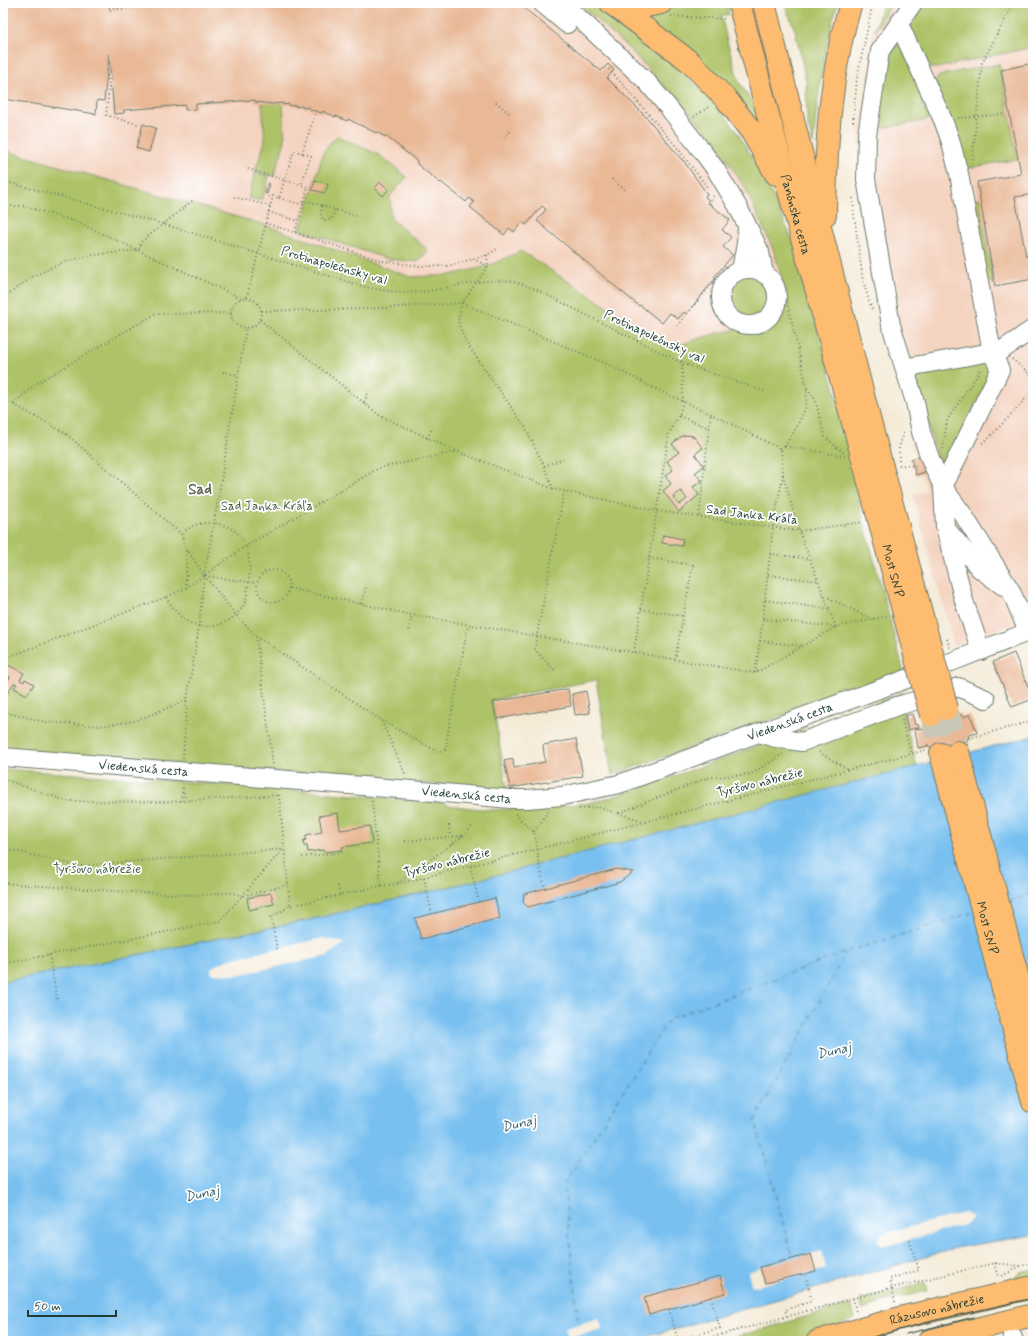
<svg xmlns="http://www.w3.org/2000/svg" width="1036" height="1344" font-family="Mynerve,sans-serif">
<rect width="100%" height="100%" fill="#fff"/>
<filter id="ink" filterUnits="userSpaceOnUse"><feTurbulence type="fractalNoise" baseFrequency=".025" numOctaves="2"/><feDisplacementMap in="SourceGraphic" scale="8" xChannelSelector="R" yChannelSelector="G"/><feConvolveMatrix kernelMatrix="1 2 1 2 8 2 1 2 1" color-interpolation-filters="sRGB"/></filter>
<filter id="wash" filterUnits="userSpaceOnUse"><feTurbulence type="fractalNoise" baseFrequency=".012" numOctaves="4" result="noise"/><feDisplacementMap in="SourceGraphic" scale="16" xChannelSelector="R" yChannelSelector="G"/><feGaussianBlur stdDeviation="0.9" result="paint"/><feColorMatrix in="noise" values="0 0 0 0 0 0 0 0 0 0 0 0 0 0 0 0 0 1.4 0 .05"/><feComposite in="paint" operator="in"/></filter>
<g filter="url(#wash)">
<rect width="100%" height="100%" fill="#f4ead6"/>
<path fill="#f4d3c0" d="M3 3H578L629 49 694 117 717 144 745 188 774 251 786 294 775 315 765 324 755 329 733 330 714 334 674 347 651 335 521 251 488 266 450 275 411 277 265 225 3 150Z
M883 3H1033V615L1010 626 954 645 913 495 927 491 910 437 913 424 909 404 870 274 859 189V132L875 31Z"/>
<path fill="#aec368" stroke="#66804e" d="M578 3H602L671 61 718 106 736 130 755 162 774 198 794 244 852 451H849L862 515 904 673 612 775 596 680 492 700 507 790 3 750V150L265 225 411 277 450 275 488 266 521 251 651 335 673 347 714 334 733 330 755 329 765 324 775 315 786 293 774 251 745 188 717 144 694 117 629 49Z
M681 3H727L729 15H721L727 41 739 82 760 114 769 149 640 13C655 12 668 12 681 3Z
M784 3H838C823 49 818 97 813 144L807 121 806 81 795 30Z
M883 3H892L875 31Z
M923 3H1033V47L936 68H930L925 67 908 24Z
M899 45 902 47 932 113 928 119 923 121 876 129 882 60 893 46Z
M999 64 1018 159 968 168 965 167 935 81 938 77 945 74Z
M262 103H283L285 141 274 176 255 171 265 142Z
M337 136 379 155 407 177 390 196 391 219 428 250 418 262 388 259 300 230 324 150Z
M255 173 269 176 263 197 260 200H258L248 198Z
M979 198 993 282 982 284 968 200Z
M723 297a26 26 0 1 1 52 0a26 26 0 1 1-52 0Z
M982 360 988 362 992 371 945 466 942 467 939 465 917 384 918 374Z
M903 693 904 717 917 767 478 880 309 920 3 982V769L273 788 445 803 447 805 490 810 551 807 588 803 612 797 686 772Z
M1033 1269V1277L1020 1280H1010L1020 1272Z
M925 1283 927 1291 885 1301 863 1310 860 1299Z
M851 1304 855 1319 796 1341H721Z"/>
<path fill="#78c0f0" stroke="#4c7e92" d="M1033 736V1235L960 1247 632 1341H3V982L309 920 478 880Z"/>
<path fill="#f4ead6" d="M323 938 345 943 327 956 237 975 212 974 211 968 227 960Z
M964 1213 973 1217 967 1224 890 1245H879L877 1238 886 1233Z
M822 1251 826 1269 752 1287 748 1272 774 1263Z
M599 1318 602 1329 568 1338 565 1328Z"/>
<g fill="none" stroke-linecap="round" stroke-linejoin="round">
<path stroke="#3a646c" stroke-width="1" stroke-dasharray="5 4" stroke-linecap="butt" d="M1009 901 1033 893
M791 1252 755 1120 846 953
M578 1319 564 1185 669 1019 846 952 971 913"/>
</g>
<g id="blocks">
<path fill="#e9b895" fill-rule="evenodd" d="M3 3H518L601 71 608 64 614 70 607 78 648 119 682 160H683L707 194 705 197 709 200 707 202 730 220 722 230 731 237 723 247 733 255 714 277 716 278 686 314 684 312 678 319 670 313 662 323 640 305 639 306 537 221 546 209 542 206 526 225 522 222 514 232 509 228 504 235 470 207 474 202 469 198 466 202 441 182 440 183 417 164V161L386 136 385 137 377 132 376 133 348 119 347 121 336 116 335 117 330 114 329 115 323 111 322 113 309 109V107L303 108 302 106 296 107V105L290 106 289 104 283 105V103L272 104 255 102V100L196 104V109L185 110V105L124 110V113L114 114 109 54 104 101 97 100 96 114 3 99Z
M1033 63V194L1015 197 1026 256 1033 255V279L995 286 977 182 1021 174 1001 70Z
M143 124 156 128 149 152 136 148Z
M315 180 328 184 325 193 312 190Z
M380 182 389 189 383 196 375 188Z
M268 183 270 184 267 194 265 193Z
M687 435 693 436 703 448 695 454 704 466 695 473 702 481 693 487 699 495 679 512 663 491 671 484 665 476 673 470 667 461 679 452 672 444 682 436ZM681 491 687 499 679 505 673 497Z
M920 456 925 472 916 475 911 459Z
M663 535 683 539 682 546 662 543Z
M1014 653 1029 689 1033 688V699L1012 707 993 662Z
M8 665 24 673 20 680 24 682 25 679 34 684 27 695 14 688 17 684 14 683 5 697 3 696V676L9 679 10 677 4 673Z
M568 689 571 706 496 719 493 702Z
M586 691 590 713 575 715 572 694Z
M953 710 964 717 970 714 977 733 969 735 966 744 963 748 936 752 927 744 928 746 918 748 915 729 924 728 926 722Z
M912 714 915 725 918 724 919 727 908 730 905 716Z
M576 739 583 776 510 788 504 761 513 759 514 768 545 762 543 745Z
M338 813 340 830 370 826 372 843 342 847 343 850 324 852V850L308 852 307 846H304L303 841 306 840V835L322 832 319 816Z
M616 869 633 872 620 882 528 907 523 902 524 894Z
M271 893 274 904 249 910 247 898Z
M495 898 500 918 421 939 415 918Z
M811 1254 816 1271 765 1283 760 1267Z
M720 1276 725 1293 649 1315 644 1297Z"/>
</g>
</g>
<g filter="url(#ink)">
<use href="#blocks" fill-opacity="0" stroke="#6a7a6d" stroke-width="1"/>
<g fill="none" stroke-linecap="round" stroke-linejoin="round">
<path stroke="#c9c7b6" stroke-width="22" stroke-dasharray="22 11" stroke-linecap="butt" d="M947 709 958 752
M931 715 941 754"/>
<g stroke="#6a7a6d" stroke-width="20">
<g id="minor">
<path d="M542 3 567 24"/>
<path d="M560 3 580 19 647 82 668 107 705 155 716 170 738 207 760 252 764 274"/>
<path d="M913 3 880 51 867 135 866 179 891 325 915 402 921 432 931 461 943 487 964 516 1011 591 1028 632"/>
<path d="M899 24 943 120 950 139 959 174 992 352 1000 370 943 487 945 527 964 601 981 651"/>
<circle cx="749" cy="297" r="28"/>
<path d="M741 270 746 244 747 227"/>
<path d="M906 374 914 366 1002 350 1033 329"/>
<path d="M948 531 980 569 1003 586"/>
<path d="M946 664 1033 630"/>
<path d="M953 689 958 687 986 699"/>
<path d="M759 733 776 738 802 742 897 706 918 700"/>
<path id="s1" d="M3 757 412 790 510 799H527L562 796 619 784 912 677"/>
<path d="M1012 1335 1014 1341"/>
</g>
</g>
<g stroke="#6a7a6d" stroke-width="24">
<g id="major">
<path d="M611 3 689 61 727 100 752 132 776 174"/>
<path d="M622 3 642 7 661 3"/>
<path id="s2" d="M739 3 768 115 854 426"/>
<path d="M764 3 809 184 870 422"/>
<path d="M825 215C826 145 830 71 851 3"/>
<path d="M958 752 1033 1035"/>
<path id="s3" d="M941 754 1033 1102"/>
<path id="s4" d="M818 1341 900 1318 1033 1287"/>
<path d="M929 1341 1033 1315"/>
</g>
</g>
<path stroke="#6a7a6d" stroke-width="2" stroke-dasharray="1 3" stroke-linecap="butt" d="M109 8 140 5
M110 10 140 7
M671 16 725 19
M107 67 109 87 106 115 140 125
M609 69 676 146 707 187
M496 102 509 113
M694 117 710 106
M958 118 1006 114
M853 122 857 78 873 3
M504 138 512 129
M972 163 982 63 1014 3
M248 169 301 185
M612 179 625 190
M3 181 163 224 365 287C383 290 401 294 419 292 450 289 490 275 519 283 525 285 531 287 537 290L682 363 766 392
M269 196H273
M234 197 270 206
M279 198 300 204 307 201 357 216
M853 198 854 214 863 281 872 310
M710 204 714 195
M3 206H24L77 222 241 298
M322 206 321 215 323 220H328L332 219 335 209
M268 212 298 221 308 187 301 185 311 156 302 153
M265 223 383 261 419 266H448L487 255 497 249
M295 232 298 221
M487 255 488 266 462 303 458 322 465 341 525 427 544 466 553 489
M473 259 488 266
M779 275 788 305 807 388 806 407 797 426 785 446 781 449
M247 297 273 196 279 198 294 151 302 153 316 111
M231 313a15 15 0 1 1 30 0a15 15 0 1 1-30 0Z
M3 298 32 277 63 262 93 255 139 250 141 242 192 201
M777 303 788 305
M262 311 365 309 462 303 605 363 664 393 711 414 781 449
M260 320 379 415 456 451 554 489 657 511 799 531 863 522
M677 326 727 265
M1012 359 1033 377
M223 372 237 375
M807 388 815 399 825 437 844 453
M3 400 13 404 65 433 181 534 186 548 204 575 236 615 256 636 273 764
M364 402 369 391
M13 404 37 383 155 314 231 313
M679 416 709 428 699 517
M709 428 711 414
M427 438 432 429
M982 443 989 438 1033 391
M785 446 845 456
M943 449 947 420 978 374 981 368
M899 461V447L905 430
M899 465 917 466
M544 466 563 459
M783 475 799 531 836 627
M770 554 810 559
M649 558 693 565 675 659
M257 586a16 16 0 1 1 32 0a16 16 0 1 1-32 0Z
M768 575 819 581
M205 576 256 583
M186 588V549
M289 588 412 615 755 673 836 627
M825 596 874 620
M166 597C171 606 177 614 185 620 206 634 235 624 245 602 247 598 247 592 248 587 252 564 250 533 223 525 206 520 194 523 181 534
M765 600 829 609
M361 604 366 587
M641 609 683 616
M763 619 836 627 888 616
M409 630 412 615
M256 636 381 720 406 776
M947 639 950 648
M760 641 802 646
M634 652 669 433 679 416 683 401 682 363 677 340
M3 659 166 597 186 588 246 546 379 468 455 452
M554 670 535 650 536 641 564 492
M755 673 760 641 773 528 783 474 781 449
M3 712 46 722 100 726 135 721 187 700
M381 720 438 752 445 750 468 625
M902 720 911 753
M969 738 1033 721
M819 752 847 769
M183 758 187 700 199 626 204 575 214 523 246 328
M3 780H6L67 801 164 802 279 795
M183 788 185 800
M279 795 288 885
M181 801 183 785
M372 801 381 886
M579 809 597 807 644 821
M619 813 707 778 751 774 783 754
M515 814 534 832 538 849V860L545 888
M449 825 450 837
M534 832 548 811
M405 841 462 836
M3 848 79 866 283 849
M302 857 345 852
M470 866 479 902
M424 878 432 913
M3 883C68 888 133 893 198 895 212 896 229 889 242 896L283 849
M398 883 463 836 472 826
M338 886 340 895
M277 949 271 917 290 906
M49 955 57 999
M3 964 220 921 242 896 288 885 290 906 381 886 397 884 538 849 926 750
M995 1263 999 1278
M1002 1276 1021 1266 1033 1263
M853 1298 856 1312
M895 1302 890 1279 919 1270 909 1239
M669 1309 678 1340
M787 1316 785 1310 812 1301 805 1274
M576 1336 578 1341
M673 1341 720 1328 711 1297
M698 1341 891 1288 995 1263 1021 1266"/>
<use href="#minor" stroke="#fff" stroke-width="18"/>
<use href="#major" stroke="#febc70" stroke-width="22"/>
<path stroke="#1f3d34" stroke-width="1" d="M906 1334 974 1317
M858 1341 932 1321 1033 1298"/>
<g stroke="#6a7a6d" stroke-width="24" stroke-linecap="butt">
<g id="major-bridge">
<path d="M870 422 947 709"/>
<path id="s5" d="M854 426 931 715"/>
</g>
</g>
<use href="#major-bridge" stroke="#febc70" stroke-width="22"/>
</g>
</g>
<g text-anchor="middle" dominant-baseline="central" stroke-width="3.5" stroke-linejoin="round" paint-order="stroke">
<g font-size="13" fill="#1f3d34" stroke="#fff">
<text stroke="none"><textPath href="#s2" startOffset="219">Panónska cesta</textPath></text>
<text transform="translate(334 266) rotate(16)">Protinapoleónsky val</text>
<text transform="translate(654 337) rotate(25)">Protinapoleónsky val</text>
<text transform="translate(752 515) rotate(7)">Sad Janka Kráľa</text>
<text stroke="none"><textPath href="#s5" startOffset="150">Most SNP</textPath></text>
<text stroke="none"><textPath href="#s1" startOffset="801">Viedenská cesta</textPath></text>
<text stroke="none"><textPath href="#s1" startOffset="141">Viedenská cesta</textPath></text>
<text transform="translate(760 783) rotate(-14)">Tyršovo nábrežie</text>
<text stroke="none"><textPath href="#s1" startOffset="465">Viedenská cesta</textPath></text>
<text transform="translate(447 863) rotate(-14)">Tyršovo nábrežie</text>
<text stroke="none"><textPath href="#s3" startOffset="180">Most SNP</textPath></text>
<text stroke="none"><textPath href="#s4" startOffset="123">Rázusovo nábrežie</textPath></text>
</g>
<g font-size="13" fill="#435e41" stroke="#fff">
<text x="267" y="506">Sad Janka Kráľa</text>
<text x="97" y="869">Tyršovo nábrežie</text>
</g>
<g font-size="14" font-style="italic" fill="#3a646c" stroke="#fff">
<text transform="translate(834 1051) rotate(-13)">Dunaj</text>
<text transform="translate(519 1124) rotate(-13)">Dunaj</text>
<text transform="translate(202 1194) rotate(-12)">Dunaj</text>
</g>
<g font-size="15" font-weight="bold" fill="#666856" stroke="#fff">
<text x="200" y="490">Sad</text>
</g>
</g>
<rect width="1036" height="1344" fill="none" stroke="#fff" stroke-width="16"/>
<path d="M28 1310v6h88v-6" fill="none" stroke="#1f3d34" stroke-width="2"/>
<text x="34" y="1310" font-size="12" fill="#1f3d34" stroke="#ffffff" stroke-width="3" paint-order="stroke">50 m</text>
</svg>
